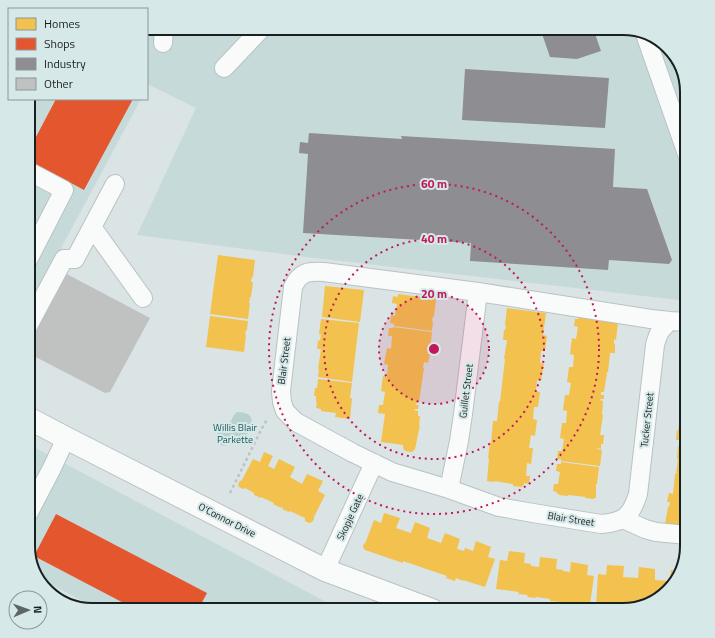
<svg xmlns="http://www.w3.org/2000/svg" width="715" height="638" font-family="'Titillium Web',sans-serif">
<rect width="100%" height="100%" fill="#dae4e4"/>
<path fill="#c7dada" d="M147 28H623L668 47 687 92V301L306 257 137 235 196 108 149 85 147 88Z
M28 99H141L28 310Z
M28 444 334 606 336 610H99L41 579 28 550Z"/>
<path fill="#b7d1d1" d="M237 412C262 412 249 431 242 444 239 446 237 444 233 444 228 444 225 447 221 445L217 437V434C220 430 226 427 229 423 233 419 233 415 237 412Z"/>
<path fill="#f2c14e" d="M218 255 255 260 253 277H252L251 282H253L251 297H250L249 303H250L248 319 210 314Z
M325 286 364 290 360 322 322 317Z
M398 294 436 299 434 317 433 316 432 321H433L432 331 394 326V324L390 323 391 315 395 316 397 304 392 303 393 296 398 297Z
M507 308 546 313 543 335 547 336 545 351H541L540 363 544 364 541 381 537 380 536 391 540 392 538 407H534L533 419 537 420 535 436 531 435 529 448H533L531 464 527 463 526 476H530L529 484 524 483V485H523L522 487 513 486V484L494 481V482L487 481 489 458H488L490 442 491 443 493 421H497L499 402H500L505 359H504L507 340H503L504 330H505L506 326 505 325Z
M210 316 248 321 247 330H246L245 335H246L244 352 206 347Z
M579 317 618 322 616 340 614 339V344H615V353H610L608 372H607L604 392H601V395H604V399H600V400L603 401 602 415H603L600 435H604L603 444H601V449L597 448V449L602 450 600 466 561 461V459H557L558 451H562L564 439 560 438 562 423H566L567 411 563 410 565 395H569L571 383 567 382 569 367H573L574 355 570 354 572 338 576 339 578 327 574 326 575 319H578Z
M321 319 359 323 352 382 318 377 319 369H318L321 349H317L318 340 320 341 321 334H319Z
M393 327 432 332 430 349H428V354H430L428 363 424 362 423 368H424L419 402H417L416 405H419L418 409H415L414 410 418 411V416H420L419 425H420L415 449 412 452 405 451 403 448V445L381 442 385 414 378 413 379 405H383L385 392 381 391 383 376 387 377 388 365 384 364 387 348 391 349 392 336H388L389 328H393Z
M685 361H687V527L665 524 668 507H669L670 502H667L669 493 673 494 675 474H676L678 459H677L678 446H680V440H676L677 430 678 431 679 425H681V423H679L680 417H679L680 402 682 403Z
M318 379 352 383 350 398H352L350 419 335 417 336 413 321 411V409L316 408 317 402H316V396H314L315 388H317Z
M264 452 273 456 268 466 274 469 279 459 295 467 290 477 302 484 307 474 323 481 318 491 325 495 314 517V519L312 522 309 523 305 521V518L290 511 289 512 282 509 283 507H282L281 508 273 504 274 503 261 497V498L254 495V493L245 488 243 489 239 487 238 484 240 481 242 480 253 459 260 462Z
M561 462 599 467 597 484H596V498H594V499L585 498 586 497 568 495V496L559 495V494H557V492L553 491 554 484H558L560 472 556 471 557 464H561Z
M384 513 400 518 396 528 411 533 415 522 430 528 427 538 441 543 445 533 460 539 457 549 464 551 465 548 473 551 476 541 491 547 488 557 495 559 485 587 463 580V581L456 578 455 581 446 578 447 576 403 561V563L368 551 365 550 363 547 364 543 365 544 374 520 381 523Z
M509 551 525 553 524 563 531 564V566L539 567 540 557 557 559 556 569 563 570V571L570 572 571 562 588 565 587 575 594 576 590 605 550 601V599L536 597 535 598 527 597 528 595 518 594 519 592 496 589 500 560 507 561Z
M607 565 624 566 623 577 638 578 639 567 655 569V580L670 581 671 570 678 571 668 591 627 609 596 606 598 574 606 575Z"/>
<path fill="#e4572e" d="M56 99H133L84 190 28 160V152Z
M56 514 207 593 198 610H137L34 556Z"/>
<path fill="#8d8d92" d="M487 28H513L490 36Z
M540 28H593L601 51 577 59 550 57Z
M465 69 609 78 605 128 462 120Z
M309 133 402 139 401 136 615 149 613 187 647 189 672 260 669 264 609 260 608 270 470 261 471 243 303 233 308 154 299 153 300 142 308 143Z"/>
<path fill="#c0c1c1" d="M61 271 150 318 110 392 105 393 28 353V333Z"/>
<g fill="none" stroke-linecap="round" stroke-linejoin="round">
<g stroke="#bac2c2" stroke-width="20">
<path id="minor" d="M646 37 687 154
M163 43 164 28
M224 68 262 28
M92 227 143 298
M28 260 64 190 28 171
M670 321C660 330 658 333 655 345L638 494C631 516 625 522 601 524L533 513 499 507 449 489 392 472 353 453 296 422 285 411 282 402 281 391 293 287C300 272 308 271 324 272L478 292 651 319 670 321 687 322
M28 326 64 259H75L115 184
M449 489 459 441 463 414 478 292
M28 514 52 468 66 438
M623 519 645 529 656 532 687 535
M325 570 374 463"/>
</g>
<g stroke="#bac2c2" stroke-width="24">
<path id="major" d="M28 418 66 438 325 570 432 610"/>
</g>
<path stroke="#bfc2c2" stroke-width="2.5" stroke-dasharray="3 3" stroke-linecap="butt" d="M230 493 262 428 268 418"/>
<use href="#minor" stroke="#f9fbfb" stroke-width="18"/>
<use href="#major" stroke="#f9fbfb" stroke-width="22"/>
</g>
<circle cx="434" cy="349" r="55" fill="#c2185b" fill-opacity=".12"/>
<g fill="none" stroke="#c2185b" stroke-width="2" stroke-dasharray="2 4">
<circle cx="434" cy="349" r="55"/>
<circle cx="434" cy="349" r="110"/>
<circle cx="434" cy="349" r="165"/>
</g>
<g text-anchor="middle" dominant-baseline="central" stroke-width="4" stroke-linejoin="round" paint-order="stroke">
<g font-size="10" fill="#192020" stroke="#d6e8e8">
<text transform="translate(284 361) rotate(-83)">Blair Street</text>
<text transform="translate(466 391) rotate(-83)">Guillet Street</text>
<text transform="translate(647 420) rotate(-84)">Tucker Street</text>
<text transform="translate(350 517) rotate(-65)">Skopje Gate</text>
<text transform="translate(571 519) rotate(9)">Blair Street</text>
<text transform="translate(227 520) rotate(27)">O'Connor Drive</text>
</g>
<g font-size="10" fill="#215859" stroke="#d6e8e8">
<text x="235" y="427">Willis Blair<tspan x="235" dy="12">Parkette</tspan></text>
</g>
</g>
<path d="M0 0H715V638H0ZM92 35H623A57 57 0 0 1 680 92V546A57 57 0 0 1 623 603H92A57 57 0 0 1 35 546V92A57 57 0 0 1 92 35Z" fill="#d6e8e8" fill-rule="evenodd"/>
<path fill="none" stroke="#192020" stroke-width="2" d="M92 35H623A57 57 0 0 1 680 92V546A57 57 0 0 1 623 603H92A57 57 0 0 1 35 546V92A57 57 0 0 1 92 35Z"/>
<circle cx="434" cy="349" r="6" fill="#c2185b" stroke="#d6e8e8" stroke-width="2"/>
<g font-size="12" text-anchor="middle" font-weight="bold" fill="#c2185b" stroke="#d6e8e8" stroke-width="4" stroke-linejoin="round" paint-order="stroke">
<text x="434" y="188">60 m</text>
<text x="434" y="243">40 m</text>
<text x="434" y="298">20 m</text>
</g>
<rect x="8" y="8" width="140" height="92" fill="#d6e8e8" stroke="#8a9898"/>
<rect x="16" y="18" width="20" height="12" fill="#f2c14e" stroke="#8a9898"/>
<text x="44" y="28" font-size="12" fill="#192020">Homes</text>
<rect x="16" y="38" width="20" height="12" fill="#e4572e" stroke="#8a9898"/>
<text x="44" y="48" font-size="12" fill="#192020">Shops</text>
<rect x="16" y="58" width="20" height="12" fill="#8d8d92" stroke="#8a9898"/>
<text x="44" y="68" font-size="12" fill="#192020">Industry</text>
<rect x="16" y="78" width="20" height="12" fill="#c0c1c1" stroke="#8a9898"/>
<text x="44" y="88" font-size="12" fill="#192020">Other</text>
<g transform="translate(28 610) rotate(88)"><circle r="19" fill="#d6e8e8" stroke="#8a9898"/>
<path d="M0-3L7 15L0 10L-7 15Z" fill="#5d6565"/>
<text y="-6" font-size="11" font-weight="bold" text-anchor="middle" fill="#192020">N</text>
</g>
</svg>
